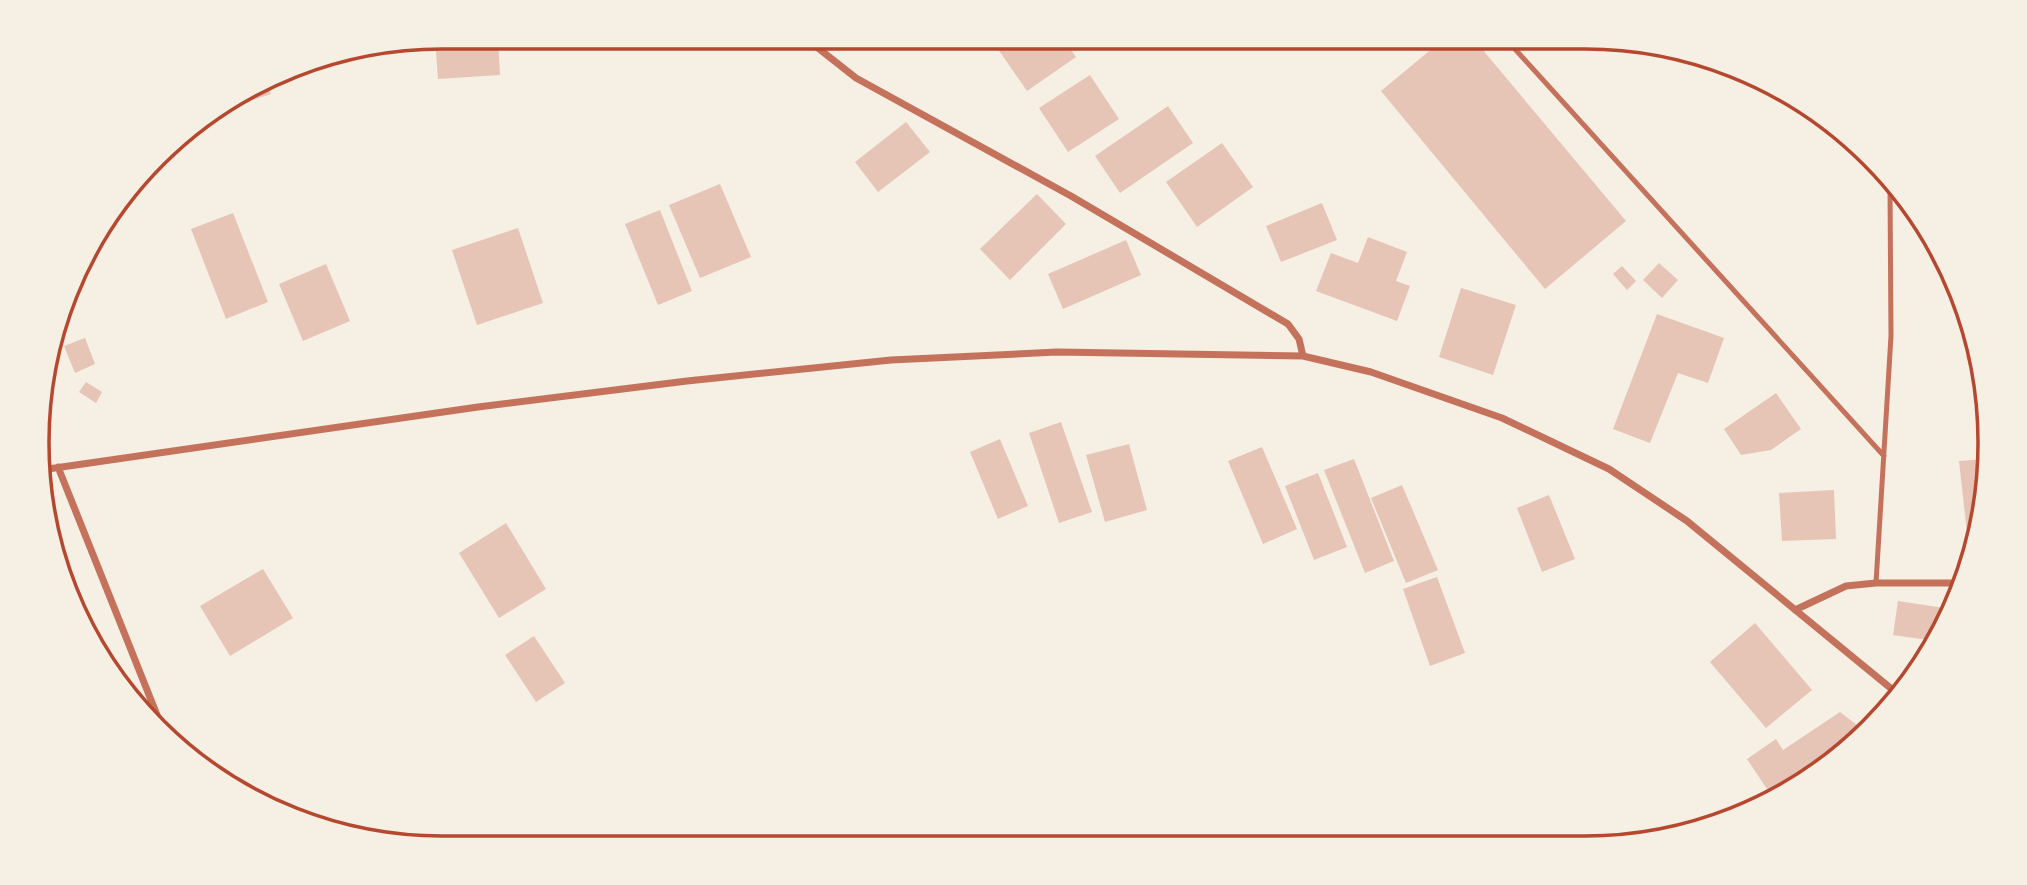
<svg xmlns="http://www.w3.org/2000/svg" width="2027" height="885" font-family="Lora,serif">
<rect width="100%" height="100%" fill="#f6efe4"/>
<path fill="#e6c5b7" d="M443 37H498L500 75 438 79 435 38Z
M994 37H1062L1076 57 1027 91 991 39Z
M1446 37H1472L1626 221 1545 289 1381 91Z
M1090 75 1119 119 1068 152 1039 108Z
M267 84 271 94 231 107 230 106Z
M1168 106 1193 143 1120 193 1095 156Z
M906 122 930 152 878 192 855 162Z
M1222 143 1253 187 1197 227 1166 182Z
M720 184 751 257 700 278 669 205Z
M1037 194 1066 224 1010 280 980 249Z
M1322 203 1337 240 1281 262 1266 226Z
M660 210 692 291 658 305 625 224Z
M233 213 268 302 226 319 191 229Z
M518 228 543 303 477 325 452 250Z
M1368 237 1407 252 1396 281 1410 286 1397 321 1316 291 1331 253 1358 263Z
M1126 240 1141 275 1063 309 1048 274Z
M1659 263 1678 280 1662 298 1643 280Z
M326 264 350 321 303 341 279 284Z
M1622 266 1636 281 1627 290 1613 274Z
M1461 288 1516 305 1493 375 1439 357Z
M1657 314 1724 338 1708 383 1678 373 1650 443 1613 429Z
M85 338 95 364 75 373 64 346Z
M1972 353 1979 379 1966 357Z
M86 382 102 392 96 403 79 392Z
M1776 393 1801 429 1771 450 1741 455 1724 429Z
M1061 422 1092 512 1059 523 1029 433Z
M1000 439 1028 506 998 519 970 452Z
M1129 444 1147 510 1105 522 1086 455Z
M1262 447 1297 529 1263 544 1228 461Z
M1354 459 1394 561 1365 573 1324 470Z
M1984 459 1973 541 1968 542 1959 461Z
M1318 473 1347 547 1314 560 1285 486Z
M1402 485 1438 570 1406 583 1371 498Z
M1834 490 1836 539 1782 541 1779 493Z
M1549 495 1575 559 1542 572 1517 508Z
M506 523 546 589 499 618 459 553Z
M263 569 293 618 230 656 200 606Z
M1437 577 1465 653 1430 666 1403 589Z
M1898 601 1951 609 1935 641 1893 635Z
M1755 623 1812 690 1766 728 1710 662Z
M534 636 565 683 536 702 505 655Z
M1840 712 1866 732 1852 748 1773 798 1747 759 1776 739 1783 750Z"/>
<g fill="none" stroke-linecap="round" stroke-linejoin="round">
<path stroke="#c5725c" stroke-width="5" d="M1504 37 1884 456
M1876 583 1891 336 1890 187"/>
<path stroke="#c5725c" stroke-width="7" d="M804 37 856 78 1071 196 1288 324 1299 339 1303 356
M58 467 165 735
M41 470 478 407 687 381 891 360 1057 352 1303 356 1371 372 1502 418 1609 469 1687 521 1899 695
M1795 610 1846 586 1876 583H1964"/>
</g>
<path d="M0 0H2027V885H0ZM442 49H1585A393 393 0 0 1 1978 442V443A393 393 0 0 1 1585 836H442A393 393 0 0 1 49 443V442A393 393 0 0 1 442 49Z" fill="#f6efe4" fill-rule="evenodd"/>
<path fill="none" stroke="#b5482f" stroke-width="3.5" d="M442 49H1585A393 393 0 0 1 1978 442V443A393 393 0 0 1 1585 836H442A393 393 0 0 1 49 443V442A393 393 0 0 1 442 49Z"/>
</svg>
